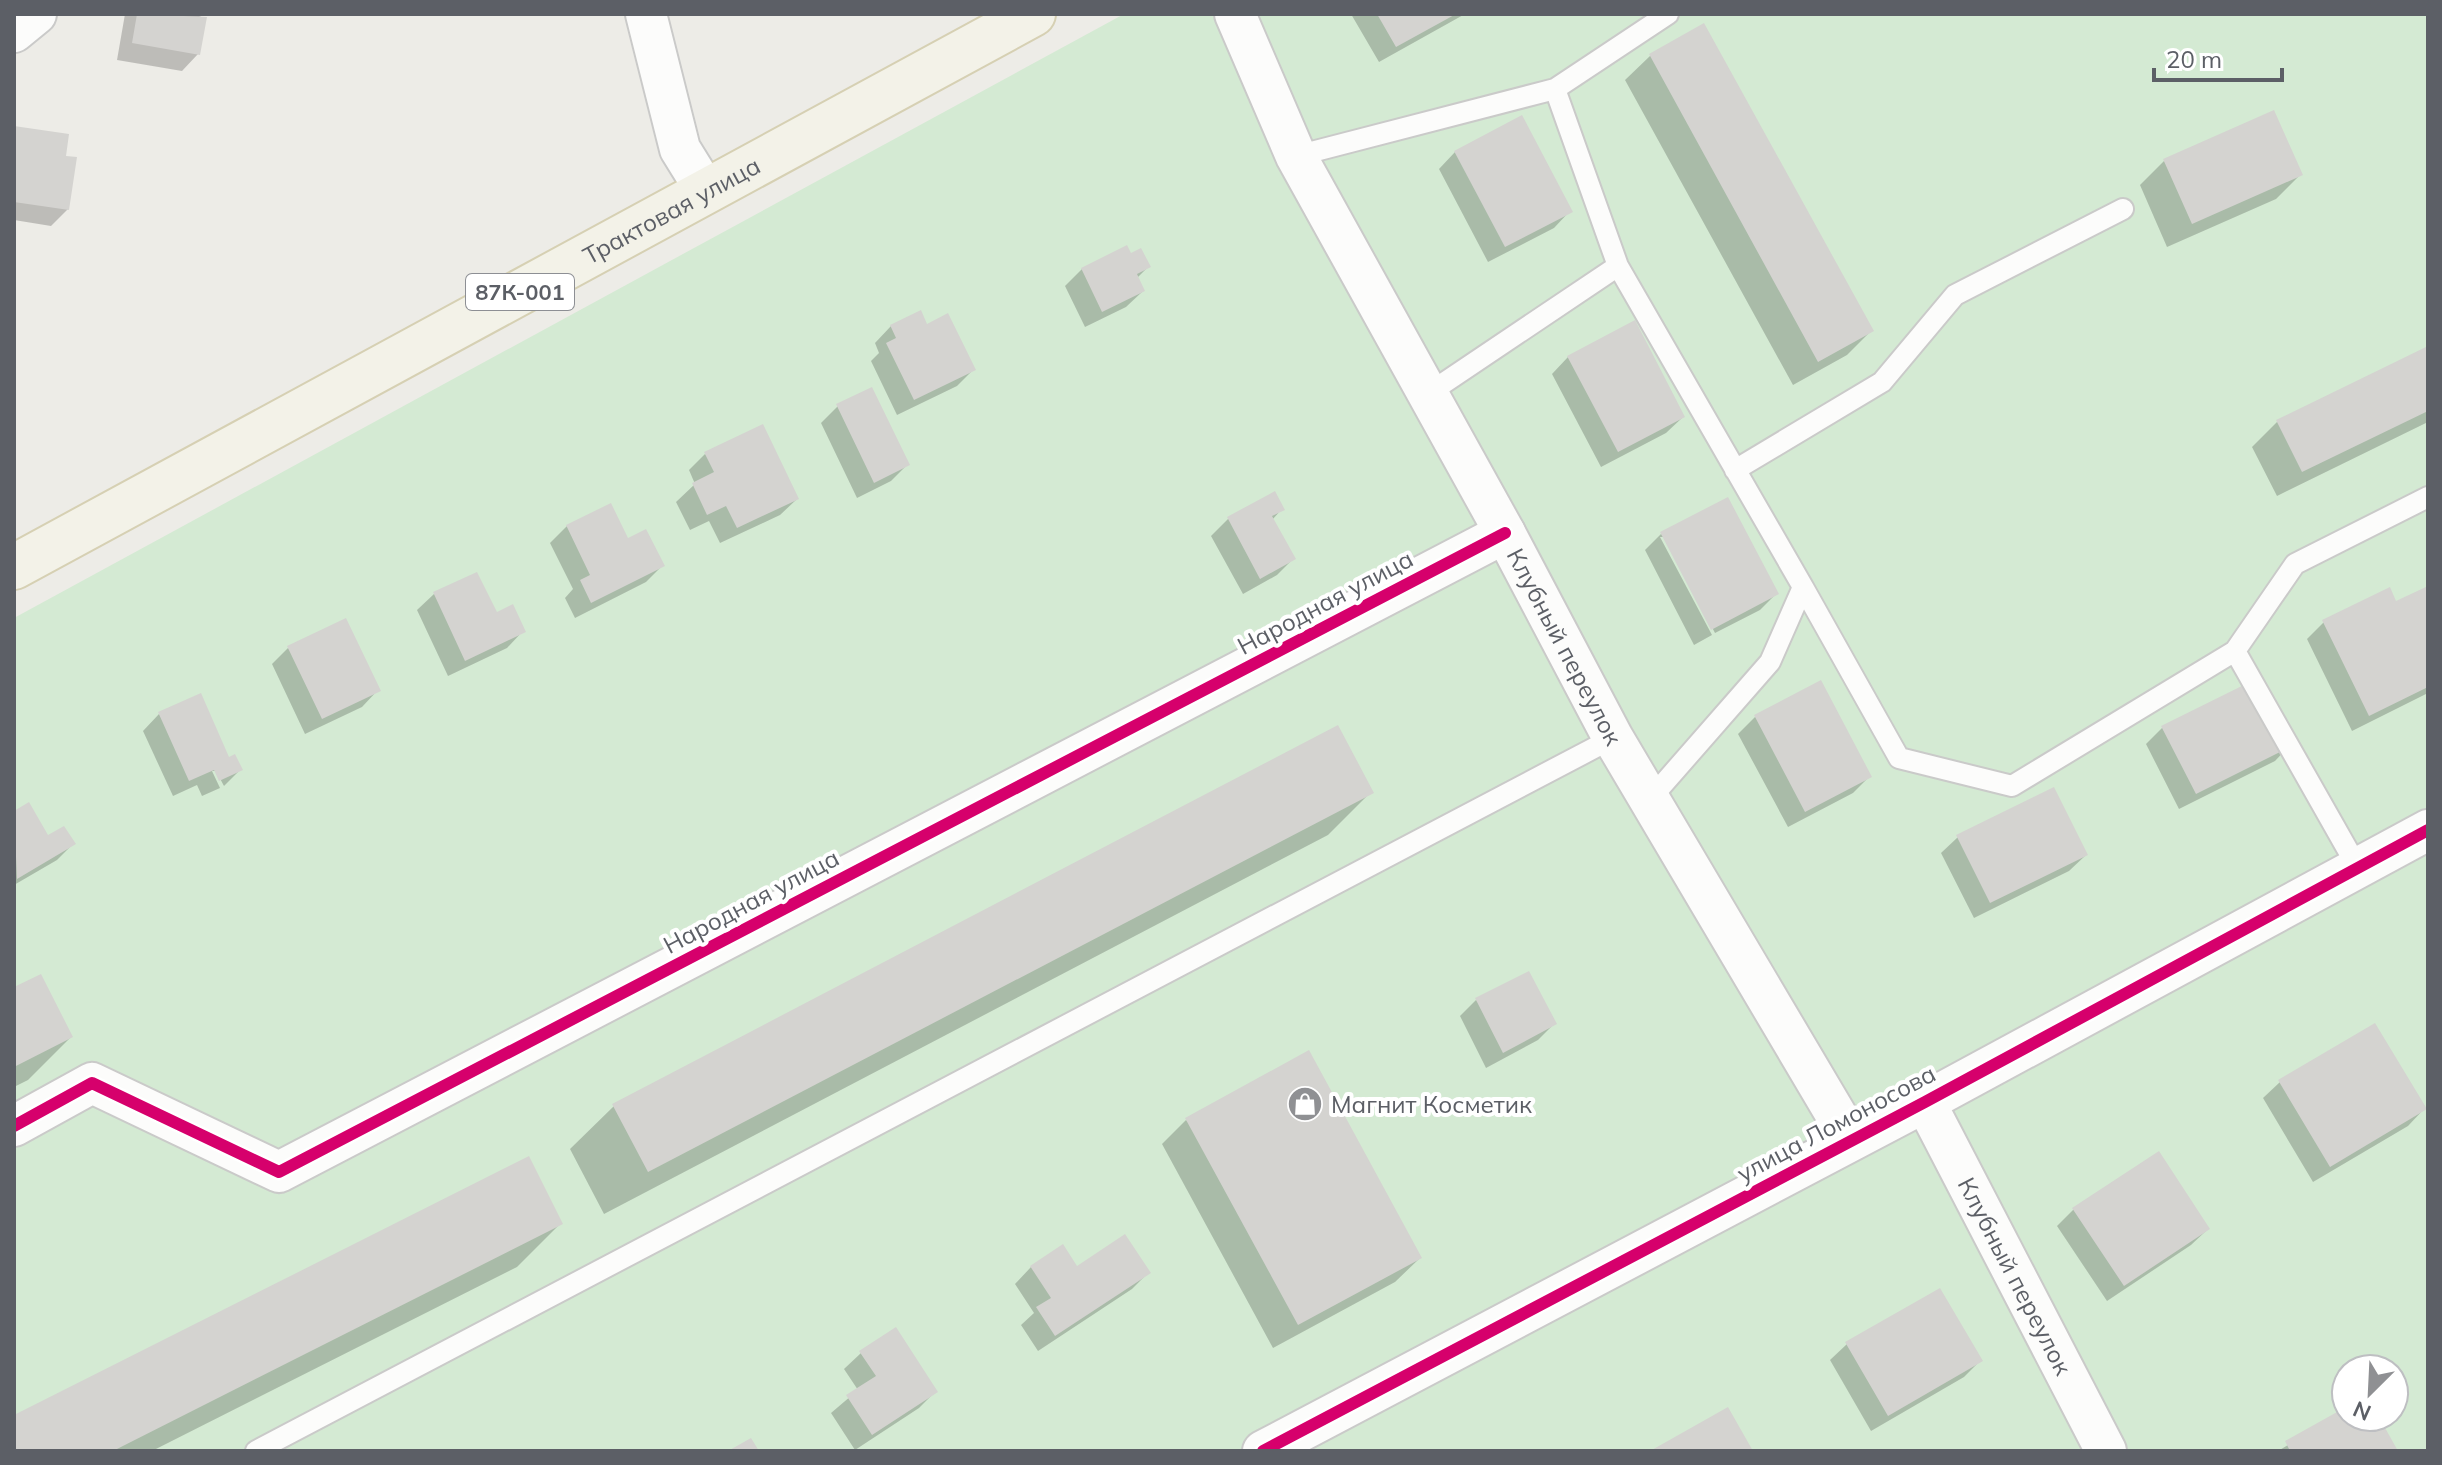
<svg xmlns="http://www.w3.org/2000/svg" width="2442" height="1465" font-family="Mulish,sans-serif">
<rect width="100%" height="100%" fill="#edece7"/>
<path fill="#d4ead3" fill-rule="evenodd" d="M1124 14H2428V1451H14V618ZM2346 1369H2394V1417H2346Z"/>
<path fill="#0003" d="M125 14H194L204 18 198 54 182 71 117 60Z
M1351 14H1465L1379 62Z
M1703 26 1871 331 1847 355 1793 385 1625 80 1650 56Z
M14 128 63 157 68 209 51 226 14 220Z
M1455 152 1570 211 1554 228 1488 262 1439 169Z
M2164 161 2301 174 2276 199 2167 247 2140 185Z
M1130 255 1148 267 1137 278 1143 291 1126 307 1085 327 1065 286 1082 269Z
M891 326 926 327 973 370 957 386 897 415 871 361 879 353 875 343Z
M2428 348V422L2277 496 2252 447 2277 422Z
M1568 357 1683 417 1666 433 1601 467 1552 374Z
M838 406 907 465 891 481 857 498 821 423Z
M705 454 797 499 780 515 720 543 709 521 690 530 676 502 695 484 689 470Z
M1274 494 1282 509 1272 520 1293 559 1277 575 1243 594 1211 536 1228 519Z
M567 526 627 540 662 566 646 582 575 618 565 598 573 589 550 543Z
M1661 534 1776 594 1760 610 1715 633 1665 537H1660L1712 635 1694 645 1645 550Z
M476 574 496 615 523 631 507 648 448 676 417 610 434 594Z
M2428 588V693L2352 731 2307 639 2324 622 2395 604Z
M288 648 378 690 362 707 305 734 272 664Z
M1820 683 1870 776 1853 793 1788 827 1738 734 1755 717Z
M159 714 228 759 240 770 224 786 216 771H212L220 788 202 796 197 785 173 796 143 731Z
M2163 727 2291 744 2275 761 2179 809 2146 744Z
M1371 792 1328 835 604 1214 570 1149 614 1106Z
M28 805 48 838 73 844 57 860 14 885V813Z
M1958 837 2086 855 2069 871 1974 918 1941 853Z
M14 990 71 1037 28 1080 14 1087Z
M1476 1000 1554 1024 1538 1040 1486 1068 1460 1016Z
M2280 1082 2424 1109 2408 1126 2313 1182 2263 1098Z
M1186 1120 1420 1258 1395 1282 1273 1348 1162 1144Z
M2074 1209 2208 1229 2191 1245 2107 1301 2057 1226Z
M561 1223 517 1267 152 1451H14V1417Z
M1031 1267 1076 1268 1148 1273 1132 1289 1038 1351 1021 1325 1034 1313 1015 1284Z
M1847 1344 1980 1361 1964 1377 1871 1431 1830 1360Z
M861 1353 936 1391 919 1408 855 1450 831 1413 858 1390 844 1369Z
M2346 1410V1417H2376L2396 1451H2278Z"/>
<path fill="#d4d3d0" d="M137 14 207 17 200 55 132 43Z
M1377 14H1456L1396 47Z
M1704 23 1874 331 1818 362 1649 54Z
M2274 110 2303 175 2192 224 2163 159Z
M1522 115 1573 212 1505 247 1454 151Z
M14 126 69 134 66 156 77 157 69 210 14 202Z
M1127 245 1131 253 1141 248 1151 267 1137 274 1145 291 1102 312 1081 268Z
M921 310 927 324 948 313 976 370 914 400 886 343 896 338 890 325Z
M1635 320 1685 417 1618 452 1567 356Z
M2428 346V411L2302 472 2276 420Z
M872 387 910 465 874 483 836 404Z
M763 424 799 499 737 528 726 506 707 515 692 483 714 472 704 452Z
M1275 491 1285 510 1272 516 1296 559 1260 579 1227 517Z
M1728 497 1779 594 1711 630 1660 532Z
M611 503 628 538 646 529 665 566 591 603 580 580 590 575 566 525Z
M477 572 497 612 513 604 526 632 465 661 433 592Z
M2428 586V687L2369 716 2322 620 2390 587 2396 601Z
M346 618 381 691 322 719 287 646Z
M2260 677 2294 745 2196 794 2161 726Z
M1821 680 1872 777 1805 812 1754 715Z
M201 693 229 757 235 754 243 770 219 781 214 770 189 781 158 712Z
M1338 725 1374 793 648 1172 612 1104Z
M2054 787 2088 855 1990 903 1956 835Z
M29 802 48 835 64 826 76 844 17 879 14 811Z
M1529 971 1557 1024 1503 1053 1475 998Z
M41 974 73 1037 14 1067V987Z
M2375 1023 2427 1109 2330 1167 2278 1080Z
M1309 1050 1422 1258 1298 1325 1185 1118Z
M2159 1151 2210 1229 2124 1286 2072 1208Z
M529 1156 563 1224 113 1451H14V1415Z
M1125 1234 1151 1273 1055 1336 1036 1307 1051 1298 1030 1266 1063 1244 1077 1266Z
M1940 1288 1983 1361 1888 1416 1845 1342Z
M896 1327 938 1392 872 1435 846 1395 876 1376 859 1351Z
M1728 1407 1753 1451H1650Z
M2346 1407V1417H2379L2398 1451H2290L2285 1441Z
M751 1438 759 1451H728Z"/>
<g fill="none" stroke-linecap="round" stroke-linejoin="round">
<g stroke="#cacac9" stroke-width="24">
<path id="service" d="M1296 156 1555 89 1668 14
M1618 266 1803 587 1770 662 1651 798
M1429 393 1618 266 1555 89
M1735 470 1882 382 1955 295 2123 209
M1803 587 1899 758 2012 786 2235 651 2295 564 2428 497
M2235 651 2358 868
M256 1451 1613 738"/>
</g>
<g stroke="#cacac9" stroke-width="44">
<g id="minor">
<path d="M646 14 680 149 706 191"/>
<path id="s1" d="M1235 14 1296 156 1505 533 1613 738 1851 1140"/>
<path d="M14 32 36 14"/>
<path id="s2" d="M1925 1102 2106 1451"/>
<path d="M14 1126 92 1083 279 1172 1505 533"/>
<path d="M1263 1451 1925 1102 2428 830"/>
</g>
</g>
<g stroke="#d6d0b3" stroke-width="48">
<g id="primary">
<path id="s3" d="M14 567 1033 14"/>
</g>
</g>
<use href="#service" stroke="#fcfcfb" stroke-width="20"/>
<use href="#minor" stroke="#fcfcfb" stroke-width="40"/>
<use href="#primary" stroke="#f3f2e8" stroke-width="44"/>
<g stroke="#fff" stroke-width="17">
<path id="cycleway" d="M14 1126 92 1083 279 1172 1505 533
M1263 1451 1925 1102 2428 830"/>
</g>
<use href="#cycleway" stroke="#d6006c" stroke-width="12"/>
</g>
<defs>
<g id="shop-disc" transform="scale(1.8)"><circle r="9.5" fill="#8f9093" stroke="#fff"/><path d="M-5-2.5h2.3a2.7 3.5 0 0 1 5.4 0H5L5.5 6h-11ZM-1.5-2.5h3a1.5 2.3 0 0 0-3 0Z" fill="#fff"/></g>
</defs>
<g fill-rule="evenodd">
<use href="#shop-disc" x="1305" y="1104"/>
</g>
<g text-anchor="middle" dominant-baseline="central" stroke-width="8" stroke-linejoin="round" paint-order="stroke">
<rect fill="#fff" stroke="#8d8f94" stroke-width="2" x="466" y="274" width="108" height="36" rx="6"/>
<g font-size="22" font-weight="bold" fill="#5c5f66">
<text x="520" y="292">87К-001</text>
</g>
<g font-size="24" fill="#5c5f66" stroke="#fff">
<text stroke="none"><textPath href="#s3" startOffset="748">Трактовая улица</textPath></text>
<text transform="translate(1325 602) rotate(-28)">Народная улица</text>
<text stroke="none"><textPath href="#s1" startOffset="714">Клубный переулок</textPath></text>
<text transform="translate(751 901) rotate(-28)">Народная улица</text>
<text transform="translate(1836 1123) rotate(-28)">улица Ломоносова</text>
<text stroke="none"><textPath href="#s2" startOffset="196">Клубный переулок</textPath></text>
</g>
<g font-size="24" fill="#5c5f66" stroke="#fff" text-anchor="start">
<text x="1331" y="1104">Магнит Косметик</text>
</g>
</g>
<rect width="2442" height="1465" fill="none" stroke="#5c5f66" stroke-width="32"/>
<g transform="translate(2370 1393) rotate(204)"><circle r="38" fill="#ffffff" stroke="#bebfc2" stroke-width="2"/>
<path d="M0-6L14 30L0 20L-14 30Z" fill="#8f9093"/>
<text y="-12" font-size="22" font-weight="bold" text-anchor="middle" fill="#5c5f66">N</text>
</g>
<path d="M2154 68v12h128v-12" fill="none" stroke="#5c5f66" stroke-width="4"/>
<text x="2166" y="68" font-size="24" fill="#5c5f66" stroke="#ffffff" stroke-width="6" paint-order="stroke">20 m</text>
</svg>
